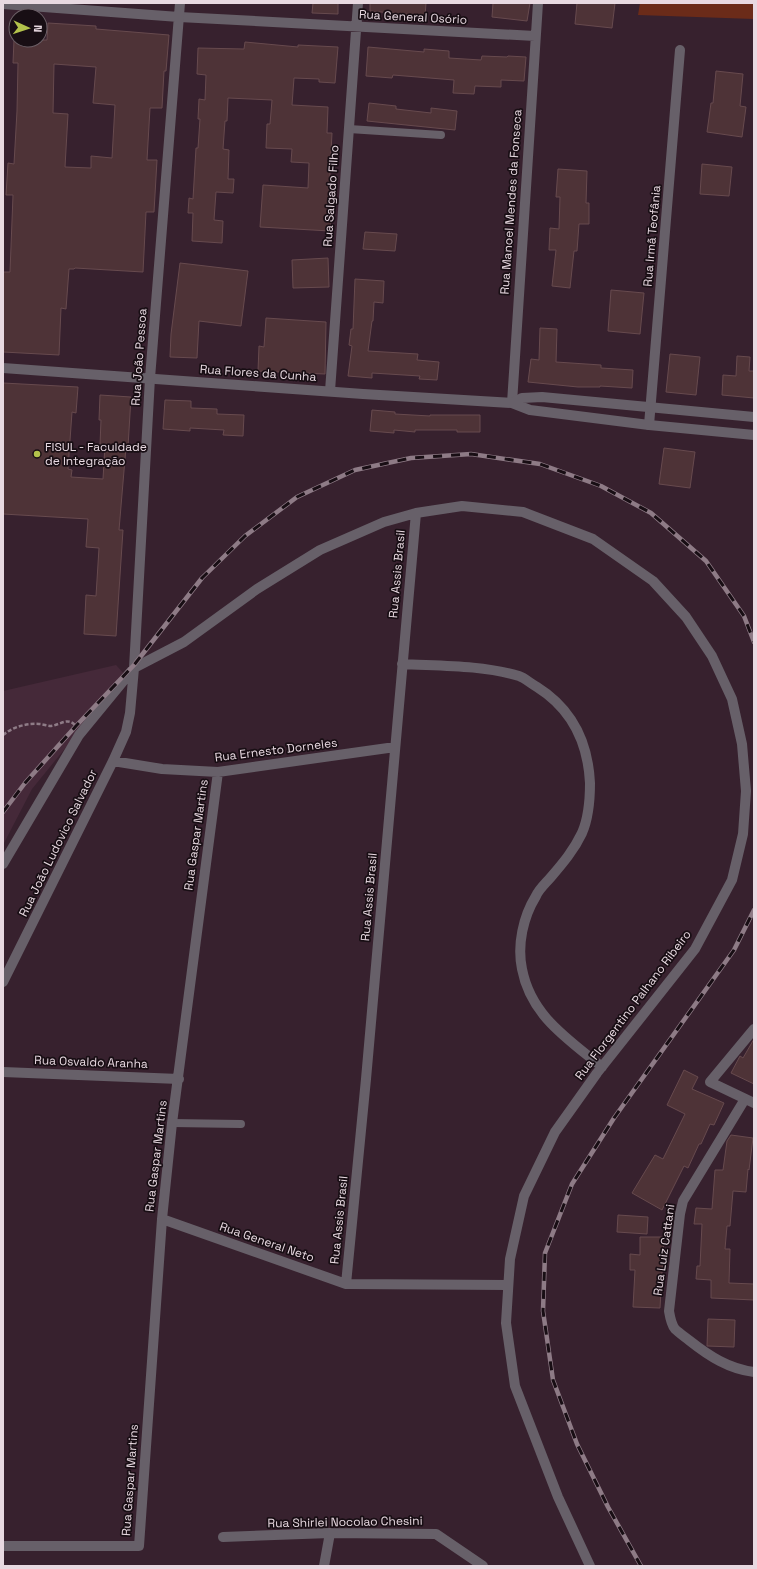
<svg xmlns="http://www.w3.org/2000/svg" width="757" height="1569" font-family="'Space Grotesk',sans-serif">
<rect width="100%" height="100%" fill="#37212e"/>
<path fill="#452939" d="M116 665 126 676 76 735 32 789 3 845V691Z"/>
<path fill="#6b2b19" d="M640 3H754V19L638 15Z"/>
<path fill="#4e3337" stroke="#674a4e" fill-rule="evenodd" d="M313 3H338V14L312 13Z
M370 3H426L425 16 370 11Z
M493 3H530L527 21 492 17Z
M577 3H615L612 28 575 24Z
M48 23 96 26V29L169 35 166 71H164L162 108H150L147 160H157L154 212H146L143 272 75 268 74 269H69L66 309 61 308 59 355 3 352V272H10L13 195H6L8 163 14 164 17 111 18 63H13L14 40H47ZM54 64 96 67 93 103 115 105 112 158 91 156V168L65 167 68 114 53 113Z
M245 42 298 47V45L338 47 335 83 319 82V79L294 78 292 105 328 107 327 133H332L329 190H333L330 231 260 227 263 185 308 188 309 163 291 162 292 149 266 148 267 124H270L272 100 228 98 227 121H225L223 149 229 150 228 179H234L233 193 216 192 214 220 223 221 222 243 192 241 193 213H188L189 198 193 199 196 148H198L200 119H198L199 99 205 100 206 75 197 74 198 48 244 49Z
M368 47 424 52V49L449 51V58L481 60 482 56 507 57 508 56 526 57 524 81 501 80V87L475 86 474 94 453 93 454 80 393 75 392 78 366 76Z
M716 71 743 74 740 106 746 107 742 137 707 132 711 103H713Z
M369 103 396 106V109L431 113V108L457 111 455 130 367 121Z
M702 164 732 167 729 196 700 194Z
M558 169 587 171 586 203H589V224H579L577 251H574L570 288 552 286 556 250H549L550 228 559 229 560 197H556Z
M365 232 397 234 395 251 363 249Z
M328 258 329 287 293 288 292 260Z
M180 263 248 271 241 326 199 321 197 358 170 357 171 334Z
M355 279 384 281 383 303 374 302 373 321H372L368 351 418 354 417 360 439 362 437 380 419 379 420 376 372 373V378L348 376 352 346 349 345 351 329H353Z
M611 290 644 293 640 334 608 331Z
M266 318 326 322 325 374 258 371 259 346 264 347Z
M540 328 557 329 556 362 601 365V368L633 370 632 388 600 386V387H578L528 382 531 359 539 360Z
M670 354 700 357 696 395 666 392Z
M737 356 750 357 749 371H754V398L722 395 723 375 736 376Z
M3 383 78 387 76 413 72 412 68 469 72 470 71 477 103 479 105 445H100L101 420H99L100 395 131 397 128 447H126L119 530H123L116 636 84 634 86 595 96 596 99 548 86 547 88 519 3 514Z
M165 400 191 401V408L217 409V414L244 415 243 436 223 435 224 430 190 428V431L163 429Z
M372 410 395 412V414L430 416V415H480V432H457V430H415V432L394 430V433L370 431Z
M664 448 695 452 690 488 659 484Z
M754 1039V1084L731 1073 740 1056 743 1058Z
M684 1070 698 1077 692 1089 724 1103 714 1125 710 1124 701 1144H699L688 1168 684 1166 662 1210 632 1193 655 1155 663 1159 685 1114 667 1105Z
M731 1135 753 1138 749 1170 748 1169 746 1192 733 1191 730 1226H727L725 1249H730L729 1283 754 1284V1300L711 1298V1280L696 1279 697 1266H700L702 1224H694L696 1208 712 1209 715 1170H723L727 1141Z
M618 1215 648 1217 647 1234 617 1232Z
M640 1237H664L660 1308 633 1307 635 1270H630V1254L640 1255Z
M708 1319 735 1320 734 1347 707 1346Z"/>
<g fill="none" stroke-linecap="round" stroke-linejoin="round">
<path stroke="#8e7b86" stroke-width="2.5" stroke-dasharray="4 2" stroke-linecap="butt" d="M3 735C13 727 26 723 39 724 43 724 47 726 51 726 60 725 67 717 75 725"/>
<path stroke="#676069" stroke-width="8" d="M349 129 441 135
M172 1123 241 1124"/>
<path stroke="#676069" stroke-width="10" d="M179 17 535 36
M330 391 358 3
M512 403 538 3
M649 425 680 50
M402 664C440 666 482 665 519 676 525 678 531 684 537 687 572 709 588 742 590 783 590 800 589 817 582 833 574 850 563 863 551 877 546 883 539 889 536 896 523 917 517 945 522 969 531 1016 568 1039 602 1067
M113 761 162 769 218 772 395 747
M3 864 79 735 134 668 184 642 257 589 320 550 384 522 416 513 462 506 523 512 593 539 653 581 686 617 712 656 732 699 742 744 746 791 743 834 732 880 695 949 597 1073 555 1132 524 1196 510 1259 506 1323 515 1386 558 1497 590 1566
M3 982 113 761 126 732 130 713 134 668 150 378
M754 1029 710 1082 754 1103
M3 1072 179 1079
M745 1099 683 1201 680 1214 669 1311C670 1317 671 1324 675 1329 679 1333 685 1337 690 1341 709 1356 729 1369 754 1372
M162 1219 346 1284 508 1285
M346 1284 366 1079 416 513
M223 1537 330 1533 436 1534 483 1566
M3 1546H139L162 1219 172 1123 218 772
M324 1566 330 1533"/>
<path stroke="#676069" stroke-width="10" d="M3 4 179 17
M3 368 363 394 512 403 530 410 649 425 754 435
M150 378 180 3
M512 403 522 398 542 397 754 417"/>
<g stroke="#8e7b86" stroke-width="4.5">
<path id="rail" d="M3 812 25 783 76 726 134 665 202 578 245 536 297 497 355 470 411 458 471 454 540 464 601 486 651 513 706 561 744 616 754 642
M641 1566 608 1507 577 1444 553 1380 543 1311 545 1253 572 1184 614 1118 734 950 754 910"/>
</g>
<use href="#rail" stroke="#180e14" stroke-width="3" stroke-dasharray="9" stroke-linecap="butt"/>
</g>
<circle fill="#b3c24b" stroke="#180e14" stroke-width="1.5" cx="37" cy="454" r="4"/>
<g text-anchor="middle" dominant-baseline="central" stroke-width="3.5" stroke-linejoin="round" paint-order="stroke">
<g font-size="12" fill="#e8d9e1" stroke="#180e14">
<text transform="translate(413 17) rotate(3)">Rua General Osório</text>
<text transform="translate(331 196) rotate(-86)">Rua Salgado Filho</text>
<text transform="translate(511 202) rotate(-86)">Rua Manoel Mendes da Fonseca</text>
<text transform="translate(652 236) rotate(-85)">Rua Irmã Teofânia</text>
<text transform="translate(139 357) rotate(-86)">Rua João Pessoa</text>
<text transform="translate(258 373) rotate(4)">Rua Flores da Cunha</text>
<text transform="translate(397 574) rotate(-85)">Rua Assis Brasil</text>
<text transform="translate(276 750) rotate(-7)">Rua Ernesto Dorneles</text>
<text transform="translate(196 835) rotate(-82)">Rua Gaspar Martins</text>
<text transform="translate(58 843) rotate(-64)">Rua João Ludovico Salvador</text>
<text transform="translate(369 897) rotate(-85)">Rua Assis Brasil</text>
<text transform="translate(633 1005) rotate(-53)">Rua Florgentino Palhano Ribeiro</text>
<text transform="translate(91 1062) rotate(2)">Rua Osvaldo Aranha</text>
<text transform="translate(156 1156) rotate(-83)">Rua Gaspar Martins</text>
<text transform="translate(339 1220) rotate(-84)">Rua Assis Brasil</text>
<text transform="translate(267 1242) rotate(19)">Rua General Neto</text>
<text transform="translate(664 1250) rotate(-82)">Rua Luiz Cattani</text>
<text transform="translate(130 1480) rotate(-86)">Rua Gaspar Martins</text>
<text transform="translate(345 1522) rotate(-1)">Rua Shirlei Nocolao Chesini</text>
</g>
<g font-size="12" fill="#e8d9e1" stroke="#180e14" text-anchor="start">
<text x="45" y="447">FISUL - Faculdade<tspan x="45" dy="14">de Integração</tspan></text>
</g>
</g>
<rect width="757" height="1569" fill="none" stroke="#e8d9e1" stroke-width="8"/>
<g transform="translate(28 28) rotate(93)"><circle r="19" fill="#180e14" stroke="#6b5f66"/>
<path d="M0-3L7 15L0 10L-7 15Z" fill="#b3c24b"/>
<text y="-6" font-size="11" font-weight="bold" text-anchor="middle" fill="#e8d9e1">N</text>
</g>
</svg>
